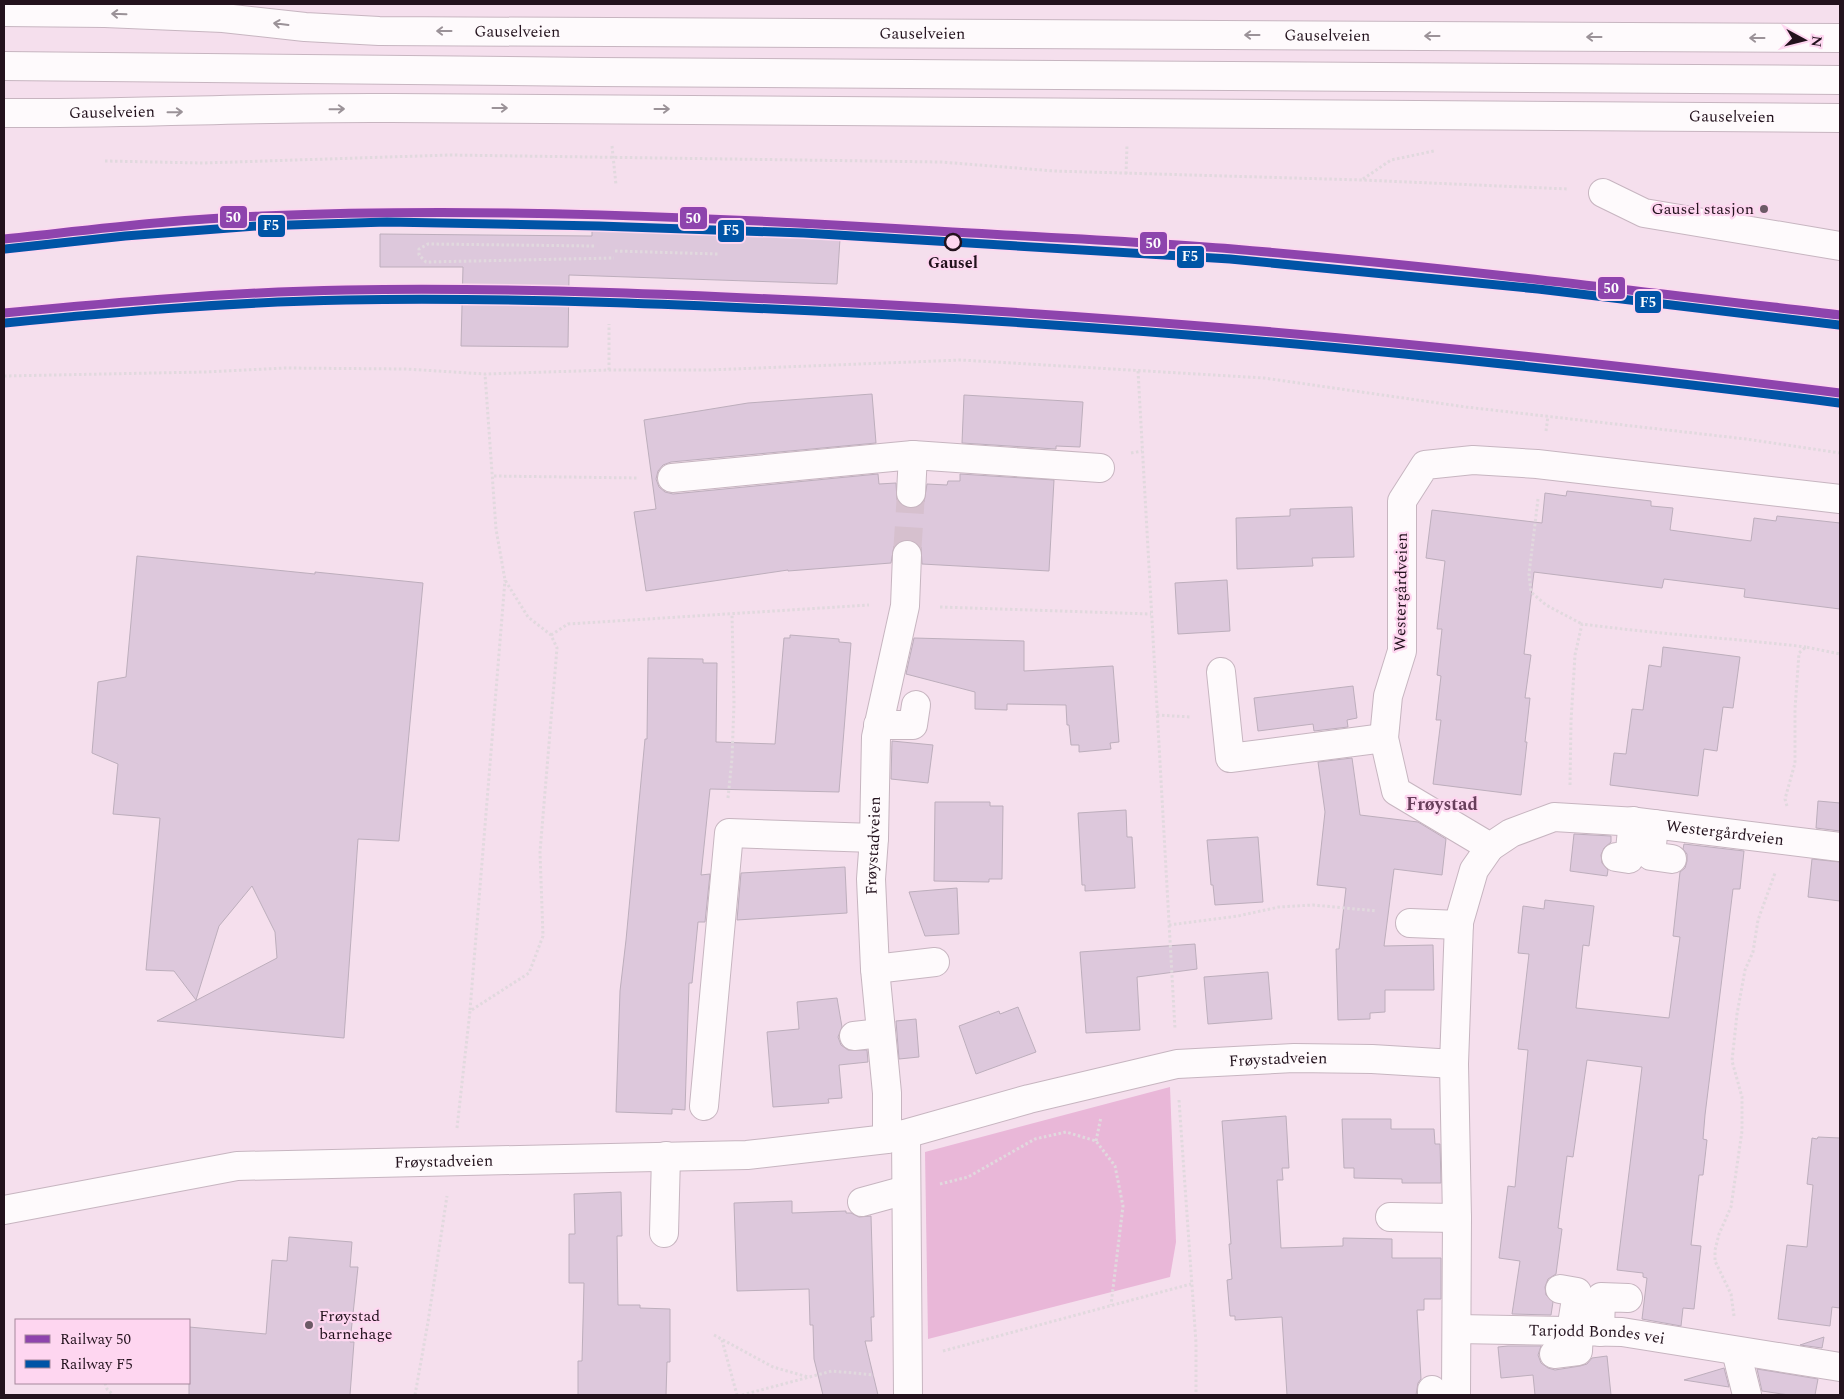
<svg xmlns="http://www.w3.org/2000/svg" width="1844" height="1399" font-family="Spectral,serif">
<rect width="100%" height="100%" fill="#f5dfed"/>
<path fill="#e9b7d8" d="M1170 1087 1176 1242 1170 1277 928 1339 925 1152Z"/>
<path fill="#ddc8dc" stroke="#bdaebc" d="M592 231 840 239 837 284 569 275 568 347 461 346 463 267H380V234L592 236Z
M872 394 876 443 671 462 663 465 658 471 656 479 659 487 665 492 673 494 878 474 879 484 896 483 897 500 903 506 911 509 918 507 924 502 927 484 947 485 948 481H960V474L1054 480 1049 571 922 564 921 547 915 542 907 539 899 541 894 546 891 563 788 571V570L646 591 634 512 656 509 644 420 748 403Z
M964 395 1083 402 1080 447 1056 446V449L962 443Z
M1567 491 1651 501V506L1673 508 1670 530 1751 541 1754 518 1776 521 1777 516 1840 523V609L1744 597 1745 589 1664 579 1662 588 1534 572 1524 654 1531 655 1525 698H1530L1525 742H1527L1521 795 1433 784 1441 720H1436L1441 676 1437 675 1442 629H1437L1445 561 1426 558 1432 510 1542 523 1545 493 1566 496Z
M1352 507 1354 557 1312 558 1313 566 1237 569 1236 518 1290 516V509Z
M137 556 315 574V572L423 583 399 841 358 839 344 1038 157 1021 277 958 275 932 252 886 219 926 196 1000 174 971 146 970 160 818 113 814 118 764 92 753 98 682 126 677Z
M1227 580 1230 631 1178 634 1175 583Z
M790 635 839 639V642L851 643 839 792 710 789 701 875 710 874 705 922H698L692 983H689L685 1110 672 1109V1114L616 1112 620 991 626 940 645 739H647L648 658 703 659V663H717L716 742 775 744 784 638H790Z
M914 638 1024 641V671L1113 666 1119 742 1110 743 1111 749 1079 752V745H1071L1069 725H1067L1066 705 1007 704V710L975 709V692L906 674Z
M1663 647 1740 657 1733 708 1723 707 1717 751 1704 749 1698 796 1610 785 1614 753 1626 754 1632 709 1643 710 1649 665 1661 667Z
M1353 686 1357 718 1347 720 1348 727 1314 731 1313 724 1258 731 1254 698Z
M892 741 933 745 928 783 891 779Z
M1352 758 1360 815 1418 822 1446 839 1442 875 1394 869 1384 946 1433 945 1434 990H1385V1012L1370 1013V1019L1338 1020 1336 949H1339L1346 888 1317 885 1325 812 1318 762Z
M1818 801 1840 803V831L1816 828Z
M935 802H990V806H1003L1002 879H989V882L934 881Z
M1126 810 1127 837H1132L1135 888 1085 891V885H1082L1078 813Z
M1574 834 1611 836V842L1604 848 1601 855 1602 863 1608 870 1607 876 1570 871Z
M1258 837 1263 902 1215 905 1213 885H1211L1207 840Z
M1684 844 1744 851 1740 889H1733L1705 1115 1703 1139 1707 1140 1703 1175H1699L1691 1245 1701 1246 1694 1309 1683 1308 1681 1326 1642 1319 1647 1278 1643 1277V1273L1617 1270 1642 1067 1587 1060 1573 1157 1567 1156 1558 1228 1562 1229 1556 1274 1548 1279 1545 1287 1546 1295 1553 1302 1551 1315 1512 1314 1520 1261 1499 1258 1508 1186 1515 1187 1528 1050 1518 1049 1529 954 1518 953 1523 906 1544 909 1545 900 1594 906 1589 946 1583 945 1576 1008 1669 1018 1680 937 1673 936 1680 872 1685 868 1687 861V854L1683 849Z
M1812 859 1840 862V901L1808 897Z
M845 867 847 913 737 920 741 873Z
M957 888 959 934 925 936 909 892Z
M1195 944 1197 969 1137 977 1140 1030 1086 1033 1080 952Z
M1268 972 1272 1019 1208 1024 1204 977Z
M837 998 842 1027 838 1037 841 1045 848 1050H867L868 1062 839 1065 842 1098 828 1099 829 1103 773 1107 767 1032 799 1029 797 1002Z
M1018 1007 1036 1052 976 1074 959 1026 999 1011 1000 1014Z
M916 1019 919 1057 899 1059 896 1021Z
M1286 1116 1289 1168H1282L1283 1180H1277L1281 1248 1343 1246V1238L1392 1239V1258H1441V1299H1424V1310H1417L1421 1379 1418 1383 1416 1395H1287L1282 1317 1235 1320V1316H1230L1227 1280 1232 1279 1229 1244H1231L1222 1121Z
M1342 1119H1391V1129H1434L1435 1144H1440L1441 1183H1402V1179L1354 1178V1168H1344Z
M1818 1137 1840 1138V1308L1832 1307 1830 1326 1778 1319 1787 1245 1807 1247 1813 1185 1807 1184 1812 1138 1817 1139Z
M621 1192 622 1236H617L618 1305H640V1308L670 1309V1362H667L666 1395H578V1361H582L584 1283H569V1234H575L574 1194Z
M792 1201V1213L846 1211V1213H851L859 1217 871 1216 874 1317H871L872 1341H865L878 1395H823L814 1359 813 1325H810L809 1289 737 1291 734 1203Z
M289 1237 352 1242 350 1267H358L350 1342H354L350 1395H189V1327L266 1334 272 1260 287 1261Z
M1824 1337 1822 1348 1800 1345Z
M1508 1346H1541L1538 1355 1541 1363 1548 1368 1555 1370 1580 1366 1587 1364 1592 1358 1607 1356 1611 1395H1535L1533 1375 1501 1378 1498 1347Z
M1724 1368 1729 1387 1684 1380Z
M1757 1369 1818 1379 1815 1395H1789L1762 1391Z"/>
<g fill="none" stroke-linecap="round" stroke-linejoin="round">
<path stroke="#d6c0ce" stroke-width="28" stroke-dasharray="28 14" stroke-linecap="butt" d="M907 555 911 493"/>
<g stroke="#c7b5c0" stroke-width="30">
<g id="minor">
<path d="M4 66 597 72 1840 80"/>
<path d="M1603 193 1644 213 1840 246"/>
<path d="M672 478 913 455 1100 468"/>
<path d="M911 493 913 455"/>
<path id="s1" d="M1840 499 1537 464 1473 460 1425 465 1402 501V651L1388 696 1384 738 1396 791 1490 847 1511 833 1554 817 1637 822 1840 847"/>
<path d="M1221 672 1230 758 1384 738"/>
<path d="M878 725H913L916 705"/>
<path d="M1654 824 1651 856 1672 859"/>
<path d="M1616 857 1629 859 1633 821"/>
<path d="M1410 923 1459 925"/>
<path d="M875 969 935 962"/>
<path d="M854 1036 881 1033"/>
<path d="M1454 1064 1457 1218 1456 1395"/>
<path d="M704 1106 729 833 874 838"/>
<path d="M906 1134 908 1395"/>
<path id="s2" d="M887 1139V1093L875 969 871 879 874 838 876 737 905 606 907 555"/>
<path d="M862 1202 906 1190"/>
<path id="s3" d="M4 1210 237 1166 747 1155 887 1139 1029 1099 1177 1064 1294 1058 1372 1059 1454 1064 1459 922 1474 870 1490 847"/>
<path d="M1390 1217 1457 1218"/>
<path d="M664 1233 666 1156"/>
<path d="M1560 1289 1577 1292 1571 1331"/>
<path id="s4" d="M1457 1329 1622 1332 1840 1367"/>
<path d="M1600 1332 1601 1297 1628 1298"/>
<path d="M1736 1351 1747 1395"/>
<path d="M1554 1354 1578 1351 1579 1331"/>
<path d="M1432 1390V1395"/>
</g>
</g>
<g stroke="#c7b5c0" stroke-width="30">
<g id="major">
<path id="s5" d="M4 12 105 13 223 18 305 27 379 31 1840 38"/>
<path id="s6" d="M4 113C133 114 262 107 391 108 874 109 1357 112 1840 118"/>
</g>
</g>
<path stroke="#e1d9de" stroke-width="3" stroke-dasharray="2.5 2.5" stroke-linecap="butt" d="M612 146 616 185
M105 161 203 163 450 155 941 162 1054 171 1362 180 1568 189
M1126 174 1127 145
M1363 179 1391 160 1434 151
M594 246 428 244 419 249V255L426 262 614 258
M615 251 718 254
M609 370V324
M1138 371 1175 1029
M4 376 204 372 284 368 406 369 485 374 609 370H708L961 360 1264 378 1466 407 1746 439 1840 453
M1546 431 1548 416
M1131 453 1142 451
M494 476 638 478
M1538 499 1529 574 1531 592 1546 605 1582 624
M940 607 1151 614
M551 635 568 624 869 605
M1157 715 1191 717
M1570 785 1571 721 1575 655 1582 624C1656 634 1731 638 1806 647
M728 798 732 759 734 703 732 614
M1787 806 1785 799 1795 763V709L1799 653 1806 647 1840 654
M1169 925 1238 916 1279 907 1313 905 1377 911
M470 1010 505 580
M1179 1100 1196 1343V1395
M457 1128 470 1011 529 973 543 936 540 852 557 648 551 635 528 617 505 580 496 529 485 374
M1096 1141 1101 1117
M940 1184 968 1177 1035 1139 1066 1132 1096 1141 1115 1166 1123 1206 1111 1305
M1734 1316 1731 1294 1715 1261V1250L1719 1234 1731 1207 1742 1131V1097L1732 1061 1737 1014 1745 970 1753 952 1758 920 1775 873
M714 1335 773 1367 808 1377
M722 1340 737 1395
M943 1351 1191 1284
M105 1383 107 1389 113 1395
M415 1395 428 1322 447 1196
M742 1395 832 1371 874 1375"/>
<use href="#minor" stroke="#fefafc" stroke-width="28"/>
<use href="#major" stroke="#fefafc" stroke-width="28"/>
<g stroke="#fed6f0" stroke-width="12">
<path id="rail-1" d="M4 239C90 230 176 219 262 216 487 207 713 217 937 231 1036 237 1134 241 1233 249 1436 266 1638 291 1840 315
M4 313C118 302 231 292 346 290 521 287 697 295 873 304 1196 321 1519 352 1840 393"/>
</g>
<g stroke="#fed6f0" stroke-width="12">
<path id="rail-2" d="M5 249 125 236 257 226 387 222 599 226 804 233 1230 259 1538 289 1839 325
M5 323C118 312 232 302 346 300 521 297 698 305 873 314 1196 331 1518 362 1839 403"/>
</g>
<use href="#rail-1" stroke="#8e44ad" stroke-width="9"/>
<use href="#rail-2" stroke="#0054a6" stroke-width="9"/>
</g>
<defs><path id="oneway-shaft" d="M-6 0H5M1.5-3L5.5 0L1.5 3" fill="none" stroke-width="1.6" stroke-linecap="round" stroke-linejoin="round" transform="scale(1.25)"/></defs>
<g stroke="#9b9298">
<use href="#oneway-shaft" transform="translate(119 14) rotate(-178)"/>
<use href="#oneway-shaft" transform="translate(281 24) rotate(-173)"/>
<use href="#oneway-shaft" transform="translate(444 31) rotate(-180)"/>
<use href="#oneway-shaft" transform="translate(1252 35) rotate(-180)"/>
<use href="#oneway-shaft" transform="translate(1432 36) rotate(-180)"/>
<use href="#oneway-shaft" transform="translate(1594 37) rotate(-180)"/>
<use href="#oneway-shaft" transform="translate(1757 38) rotate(-180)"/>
<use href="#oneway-shaft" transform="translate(500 108)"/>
<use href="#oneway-shaft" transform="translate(337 109) rotate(-1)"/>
<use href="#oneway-shaft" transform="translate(662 109)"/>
<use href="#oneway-shaft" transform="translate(175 112) rotate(-1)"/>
</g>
<g fill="#6c5a66" stroke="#fed6f0" stroke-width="2">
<circle cx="1764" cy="209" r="5"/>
<circle cx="309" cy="1325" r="5"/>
</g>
<circle fill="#fed6f0" stroke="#23121d" stroke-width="2.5" cx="953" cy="242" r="8"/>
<g text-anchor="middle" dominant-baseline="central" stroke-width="4.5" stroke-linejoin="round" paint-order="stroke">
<g font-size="16" fill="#23121d" stroke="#fed6f0">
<text stroke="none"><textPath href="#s5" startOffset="514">Gauselveien</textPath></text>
<text stroke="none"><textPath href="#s5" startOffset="919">Gauselveien</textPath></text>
<text stroke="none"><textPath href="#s5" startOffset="1324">Gauselveien</textPath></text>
<text stroke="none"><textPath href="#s6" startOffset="108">Gauselveien</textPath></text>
<text stroke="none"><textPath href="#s6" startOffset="1728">Gauselveien</textPath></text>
<text transform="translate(1401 592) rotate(-89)">Westergårdveien</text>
<text stroke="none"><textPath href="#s1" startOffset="1106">Westergårdveien</textPath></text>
<text stroke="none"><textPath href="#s2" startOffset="294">Frøystadveien</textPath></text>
<text stroke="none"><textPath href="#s3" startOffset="1289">Frøystadveien</textPath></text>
<text stroke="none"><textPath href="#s3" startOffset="444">Frøystadveien</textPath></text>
<text stroke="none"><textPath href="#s4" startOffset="140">Tarjodd Bondes vei</textPath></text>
</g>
<g font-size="16" fill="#23121d" stroke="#fed6f0" text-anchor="end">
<text x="1754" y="209">Gausel stasjon</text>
<text x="319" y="1316" text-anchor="start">Frøystad<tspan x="319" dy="18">barnehage</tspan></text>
</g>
<g font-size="16" font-weight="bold" fill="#23121d" stroke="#fed6f0">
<text x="953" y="263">Gausel</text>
</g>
<g font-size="18" font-weight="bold" fill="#683f5b" stroke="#fed6f0">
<text x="1442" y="804">Frøystad</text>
</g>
</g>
<g stroke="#fed6f0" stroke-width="2">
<rect x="219" y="205" width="29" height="24" rx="5" fill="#8e44ad"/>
<rect x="679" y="206" width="29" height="24" rx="5" fill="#8e44ad"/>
<rect x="257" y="214" width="29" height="24" rx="5" fill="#0054a6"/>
<rect x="717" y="219" width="28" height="24" rx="5" fill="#0054a6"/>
<rect x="1139" y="231" width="29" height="24" rx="5" fill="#8e44ad"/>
<rect x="1176" y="245" width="29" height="24" rx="5" fill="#0054a6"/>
<rect x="1597" y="276" width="29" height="24" rx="5" fill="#8e44ad"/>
<rect x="1634" y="290" width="28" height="24" rx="5" fill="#0054a6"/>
</g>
<g font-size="14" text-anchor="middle" font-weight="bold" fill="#fff">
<text x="233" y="222">50</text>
<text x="693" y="223">50</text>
<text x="271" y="230">F5</text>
<text x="731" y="235">F5</text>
<text x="1153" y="248">50</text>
<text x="1190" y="261">F5</text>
<text x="1611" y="293">50</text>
<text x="1648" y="307">F5</text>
</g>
<rect width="1844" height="1399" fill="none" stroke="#23121d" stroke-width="10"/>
<rect x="15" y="1319" width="175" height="65" fill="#fed6f0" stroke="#a6889c"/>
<rect x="25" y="1335" width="25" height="8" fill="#8e44ad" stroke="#a6889c"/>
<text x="60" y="1344" font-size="15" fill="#23121d">Railway 50</text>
<rect x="25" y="1360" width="25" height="8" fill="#0054a6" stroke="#a6889c"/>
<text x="60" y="1369" font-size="15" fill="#23121d">Railway F5</text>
<g transform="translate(1804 40) rotate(97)" stroke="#fed6f0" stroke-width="4" paint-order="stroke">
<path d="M0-4L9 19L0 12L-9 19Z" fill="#23121d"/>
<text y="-8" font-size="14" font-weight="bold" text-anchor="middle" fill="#23121d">N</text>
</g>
</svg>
